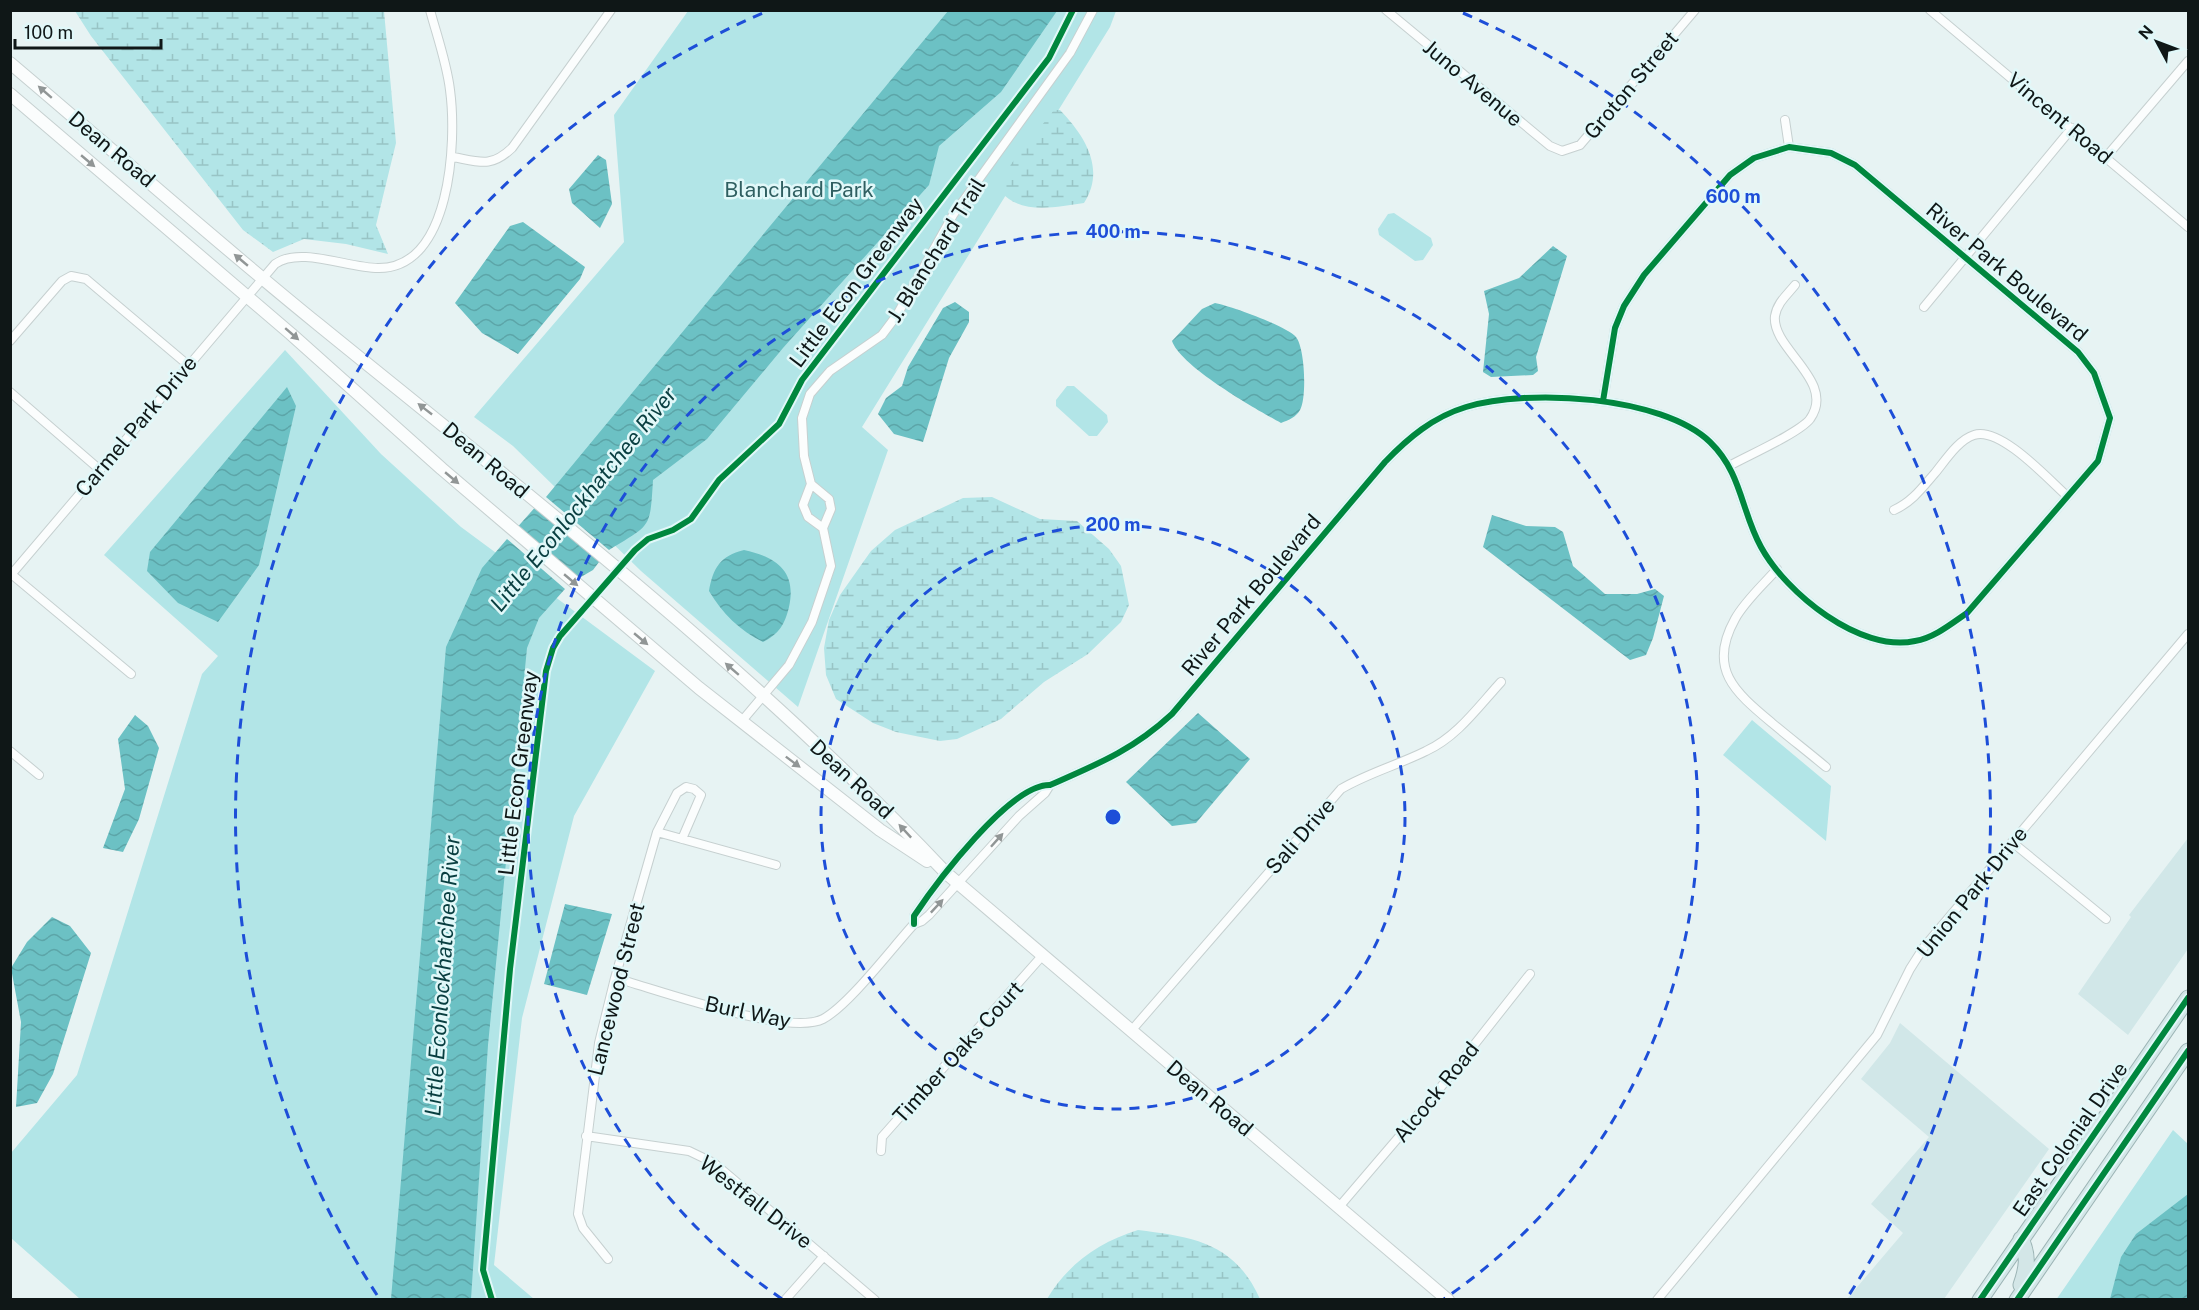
<svg xmlns="http://www.w3.org/2000/svg" width="2199" height="1310" font-family="'Public Sans',sans-serif">
<defs>
<pattern id="wetland-marsh" width="20" height="14" patternUnits="userSpaceOnUse" patternTransform="scale(1.5)"><rect width="20" height="14" fill="#b2e5e7"/><path d="M1 5h8M5 5V1M11 12h8M15 12V8" fill="none" stroke="#98c4c5"/></pattern>
<pattern id="water-waves" width="16" height="10" patternUnits="userSpaceOnUse" patternTransform="scale(1.5)"><rect width="16" height="10" fill="#6cc1c4"/><path d="M0 5q4-4 8 0t8 0" fill="none" stroke="#5ca5a8"/></pattern>
</defs>
<rect width="100%" height="100%" fill="#e7f3f3"/>
<path fill="#d1e7e8" d="M2188 838V949L2128 1035 2078 994 2131 917 2129 915Z
M1900 1023 2049 1149 1944 1299H1847L1903 1233 1871 1204 1929 1137 1861 1079 1890 1043Z"/>
<path fill="#b2e5e7" d="M688 11H1116L1110 27 862 427 888 450 798 707 641 571 513 446 474 417 624 242 614 115Z
M1394 213 1431 238 1433 245 1423 260 1415 261 1379 235 1378 229 1388 214Z
M285 350 381 454 461 527 655 671 574 816 522 1018 494 1265 534 1299H80L11 1238V1153L77 1075 202 674 218 656 104 555Z
M1067 386H1074L1107 415 1108 422 1097 436H1089L1056 406V400Z
M1752 720 1831 786 1826 841 1723 755Z
M2173 1130 2188 1144V1299L2056 1300Z"/>
<path fill="url(#wetland-marsh)" d="M75 11H384L396 143 376 225 388 254 346 244 304 239 273 252 243 230 91 36Z
M1054 110H1060C1085 136 1106 169 1084 203 1056 207 1021 215 1001 192L1011 164Z
M992 497 1040 519 1077 521 1109 549 1121 566 1129 605 1121 622 1088 654 1044 682 1001 719 957 739 940 741 896 732 873 723 836 699 826 675 824 648 829 620 840 595 871 551 895 530 963 498Z
M1138 1230C1194 1237 1235 1243 1260 1299H1047C1068 1264 1099 1242 1138 1230Z"/>
<path fill="url(#water-waves)" d="M948 11H1057L1001 92 939 146 929 185 783 348 707 439 653 480C650 530 651 524 609 550L546 497Z
M598 155 606 160 612 204 600 228 572 203 569 189Z
M523 222 585 267 580 279 518 354 482 333 455 303 510 226Z
M1553 246 1567 256 1536 357 1538 371 1533 375 1491 377 1483 372 1489 314 1484 291 1519 278Z
M955 302 969 312V322L949 358 923 442 894 434 878 414 886 398 902 386 908 367 943 308Z
M1215 303C1231 306 1286 326 1296 337 1305 348 1307 398 1300 410 1296 417 1289 420 1281 423 1256 409 1181 367 1172 341L1202 309Z
M287 387 296 406 259 565 218 622 178 603 147 571 150 552Z
M538 504 602 558 593 570 574 581 514 531Z
M1492 515 1526 526 1555 527 1563 532 1573 566 1605 594H1637L1655 589 1664 596 1653 638 1646 655 1630 660 1483 547Z
M507 539 565 589 539 618 527 648 488 1045 471 1299H391L446 647 482 568Z
M744 550C776 557 797 571 789 607 785 624 779 634 763 642 740 631 722 613 709 591 713 568 720 556 744 550Z
M1198 713 1250 759 1196 823 1172 826 1126 782Z
M135 715 148 726 159 748 139 819 123 852 103 848 125 789 118 739Z
M565 904 612 914 587 995 544 984Z
M52 917 70 926 91 953 53 1074 37 1103 16 1107 21 1022 11 968 27 942Z
M2188 1194V1299H2110L2121 1257 2136 1234Z"/>
<g fill="none" stroke-linecap="round" stroke-linejoin="round">
<g stroke="#c6d0d0" stroke-width="10">
<path id="street" d="M1386 10 1550 146 1562 151 1580 145 1695 10
M1930 10 2188 227
M1785 120 1789 147
M453 157C480 162 491 168 512 148L611 10
M2106 157 2188 61
M1924 307 2072 128
M10 341 62 281 71 276 86 279 188 365
M10 392 99 469
M1731 465C1749 455 1799 433 1810 419 1837 381 1771 349 1775 316 1777 303 1787 295 1795 285
M1894 510C1912 502 1922 488 1935 473 1945 461 1958 440 1974 435 2000 426 2048 479 2067 496
M823 528 808 517 803 505 811 484 804 456 802 418 810 394 830 371 882 335 897 315 953 215 1070 53 1093 10
M1777 569C1763 585 1745 601 1735 619 1707 669 1735 692 1772 723 1790 738 1808 752 1826 767
M10 573 131 674
M10 576 275 264C300 246 348 268 378 268 451 269 457 142 450 90 447 64 437 36 430 10
M741 722 789 665 812 622 831 566 823 528 831 509 829 499 811 484
M10 751 39 775
M657 832 776 865
M2012 842 2106 919
M914 924V916C936 883 1010 784 1050 785 1098 764 1133 750 1172 714L1385 462C1408 438 1433 417 1466 407 1528 388 1662 396 1710 442 1742 473 1741 511 1761 547 1786 593 1860 653 1915 641 1934 638 1951 624 1967 613L2098 461 2110 418 2094 373 2078 352 1855 165 1831 153 1789 147 1754 158 1730 175 1644 275 1624 306 1615 328 1603 401
M615 978C656 989 788 1037 823 1019 849 1005 892 948 914 924L922 921 929 915 1019 816 1045 793 1050 785
M1131 1031 1341 789C1368 773 1398 765 1426 751 1457 737 1478 707 1501 682
M586 1136 689 1151 714 1163 875 1300
M881 1151 882 1137 1042 956
M1339 1207 1433 1097 1530 974
M608 1259 583 1228 578 1214 599 1043 615 978 657 832 677 793 686 787 694 789 701 795 682 839
M785 1300 824 1256
M1657 1300 1877 1035 1910 969 1924 947 2188 634"/>
</g>
<g stroke="#c6d0d0" stroke-width="14">
<path id="secondary" d="M10 63C113 150 214 240 319 325 532 498 757 673 946 873L1448 1300
M10 94 291 334 442 469 699 688 880 830 927 861"/>
</g>
<g stroke="#9cb4b5" stroke-width="17">
<path id="highway" d="M2021 1239C2029 1256 2027 1268 2021 1285
M1980 1300 2188 998
M2017 1300 2188 1051"/>
</g>
<use href="#street" stroke="#fbfdfd" stroke-width="8"/>
<use href="#secondary" stroke="#fbfdfd" stroke-width="12"/>
<use href="#highway" stroke="#d3e6e7" stroke-width="15"/>
<g stroke="#e1f8f9" stroke-width="10">
<path id="cycleway" d="M914 924V916C936 883 1010 784 1050 785 1098 764 1133 750 1172 714L1385 462C1408 438 1433 417 1466 407 1528 388 1662 396 1710 442 1742 473 1741 511 1761 547 1786 593 1860 653 1915 641 1934 638 1951 624 1967 613L2098 461 2110 418 2094 373 2078 352 1855 165 1831 153 1789 147 1754 158 1730 175 1644 275 1624 306 1615 328 1603 401
M492 1300 483 1270 510 969 546 671 553 648 560 636 635 550 648 539 673 530 691 519 719 480 779 424 802 380 1049 58 1073 10
M1980 1300 2188 998
M2017 1300 2188 1051"/>
</g>
<use href="#cycleway" stroke="#00873e" stroke-width="6"/>
</g>
<defs><path id="oneway-solid" d="M-6-.8H1V-3.2L6.5 0L1 3.2V.8H-6Z" transform="scale(1.5)"/></defs>
<g fill="#919696">
<use href="#oneway-solid" transform="translate(45 92) rotate(-139)"/>
<use href="#oneway-solid" transform="translate(88 161) rotate(40)"/>
<use href="#oneway-solid" transform="translate(241 260) rotate(-140)"/>
<use href="#oneway-solid" transform="translate(292 334) rotate(41)"/>
<use href="#oneway-solid" transform="translate(425 409) rotate(-142)"/>
<use href="#oneway-solid" transform="translate(452 478) rotate(40)"/>
<use href="#oneway-solid" transform="translate(571 580) rotate(40)"/>
<use href="#oneway-solid" transform="translate(641 639) rotate(40)"/>
<use href="#oneway-solid" transform="translate(732 669) rotate(-139)"/>
<use href="#oneway-solid" transform="translate(793 762) rotate(37)"/>
<use href="#oneway-solid" transform="translate(905 831) rotate(-133)"/>
<use href="#oneway-solid" transform="translate(997 840) rotate(-48)"/>
<use href="#oneway-solid" transform="translate(937 906) rotate(-47)"/>
</g>
<g fill="none" stroke="#1d4ed8" stroke-width="3" stroke-dasharray="10 8">
<circle cx="1113" cy="817" r="292"/>
<path d="M782 1299A585 585 0 1 1 1444 1299"/>
<path d="M377 1295A877 877 0 0 1 763 13M1463 13A877 877 0 0 1 1849 1295"/>
</g>
<g text-anchor="middle" dominant-baseline="central" stroke-width="5" stroke-linejoin="round" paint-order="stroke">
<g font-size="21" fill="#0f1717" stroke="#e1f8f9">
<text transform="translate(1473 83) rotate(40)">Juno Avenue</text>
<text transform="translate(1631 85) rotate(-50)">Groton Street</text>
<text transform="translate(2060 118) rotate(40)">Vincent Road</text>
<text transform="translate(112 149) rotate(40)">Dean Road</text>
<text transform="translate(936 250) rotate(-58)">J. Blanchard Trail</text>
<text transform="translate(2007 272) rotate(40)">River Park Boulevard</text>
<text transform="translate(856 282) rotate(-53)">Little Econ Greenway</text>
<text transform="translate(136 426) rotate(-50)">Carmel Park Drive</text>
<text transform="translate(486 460) rotate(40)">Dean Road</text>
<text transform="translate(1251 595) rotate(-50)">River Park Boulevard</text>
<text transform="translate(518 773) rotate(-83)">Little Econ Greenway</text>
<text transform="translate(852 779) rotate(43)">Dean Road</text>
<text transform="translate(1300 836) rotate(-49)">Sali Drive</text>
<text transform="translate(1972 892) rotate(-51)">Union Park Drive</text>
<text transform="translate(616 989) rotate(-76)">Lancewood Street</text>
<text transform="translate(748 1012) rotate(12)">Burl Way</text>
<text transform="translate(958 1052) rotate(-48)">Timber Oaks Court</text>
<text transform="translate(1436 1092) rotate(-51)">Alcock Road</text>
<text transform="translate(1210 1098) rotate(40)">Dean Road</text>
<text transform="translate(2070 1139) rotate(-55)">East Colonial Drive</text>
<text transform="translate(756 1202) rotate(38)">Westfall Drive</text>
</g>
<g font-size="21" fill="#2f5f61" stroke="#e1f8f9">
<text x="799" y="189">Blanchard Park</text>
</g>
<g font-size="22" font-style="italic" fill="#083e40" stroke="#e1f8f9">
<text transform="translate(583 499) rotate(-51)">Little Econlockhatchee River</text>
<text transform="translate(442 976) rotate(-86)">Little Econlockhatchee River</text>
</g>
</g>
<circle cx="1113" cy="817" r="9" fill="#1d4ed8" stroke="#e1f8f9" stroke-width="3"/>
<g font-size="18" text-anchor="middle" font-weight="bold" fill="#1d4ed8" stroke="#e1f8f9" stroke-width="5" stroke-linejoin="round" paint-order="stroke">
<text x="1733" y="203">600 m</text>
<text x="1113" y="238">400 m</text>
<text x="1113" y="531">200 m</text>
</g>
<rect width="2199" height="1310" fill="none" stroke="#0f1717" stroke-width="24"/>
<g transform="translate(2157 42) rotate(311)" stroke="#e1f8f9" stroke-width="4.5" paint-order="stroke">
<path d="M0-4.5L10 22L0 15L-10 22Z" fill="#0f1717"/>
<text y="-9" font-size="16" font-weight="bold" text-anchor="middle" fill="#0f1717">N</text>
</g>
<path d="M15 39v9h146v-9" fill="none" stroke="#0f1717" stroke-width="3"/>
<text x="24" y="39" font-size="18" fill="#0f1717" stroke="#e1f8f9" stroke-width="4.5" paint-order="stroke">100 m</text>
</svg>
